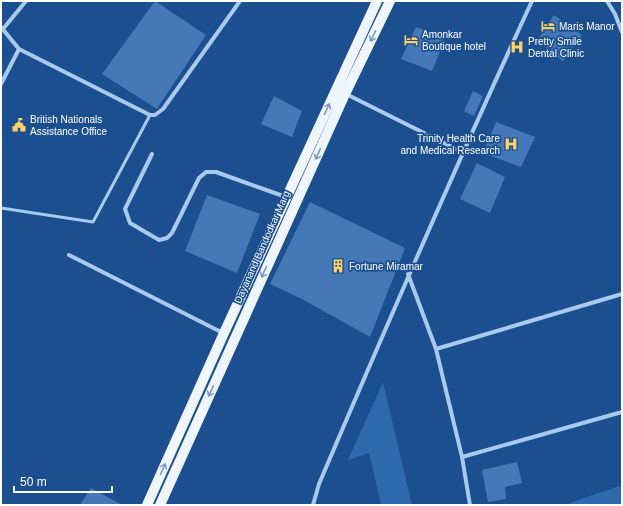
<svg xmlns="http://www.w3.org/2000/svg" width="623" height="506" font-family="Helvetica,sans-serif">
<rect width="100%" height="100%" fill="#1b4f8f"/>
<path fill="#2e69ad" d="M383 382 412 505H381L369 453 348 460Z
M622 485V505H564Z"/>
<path fill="#4478b7" d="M155 1 206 35 157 109 102 74Z
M554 15 582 35 563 61 537 41Z
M416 27 445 39 432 71 401 59Z
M473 91 483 96 474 116 464 111Z
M274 96 302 111 292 137 261 124Z
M496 122 535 137 521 167 483 153Z
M477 163 505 177 490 213 460 199Z
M207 195 260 214 237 273 185 251Z
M310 202 405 248 370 337 302 299 270 284Z
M517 462 522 483 505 487 506 499 488 502 482 470Z
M91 488 122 505H80Z"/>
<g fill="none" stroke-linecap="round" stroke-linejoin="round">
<path stroke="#a9c9ee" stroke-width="3" d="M1 208 93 222 150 115"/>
<path stroke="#a9c9ee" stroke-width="4" d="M607 1 615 14 622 32
M1 27 19 49
M3 29 26 1
M1 84 19 49 150 115H155L163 109 240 1
M346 94 462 152
M152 154 125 209 130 223 159 240 167 238 172 233 199 178 206 172H216L286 197
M69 255 223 333
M408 274 436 349 462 457 470 505
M436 349 622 294
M462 457 622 412
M313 505 319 484C388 322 458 161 532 1"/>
<path stroke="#f0f6ff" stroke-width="10" d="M147 505 224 333 377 1
M160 505 345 94 390 1"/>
</g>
<defs><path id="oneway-shaft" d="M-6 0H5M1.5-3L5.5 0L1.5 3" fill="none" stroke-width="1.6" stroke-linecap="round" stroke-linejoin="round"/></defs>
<g stroke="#7b9ac1">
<use href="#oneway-shaft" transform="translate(373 36) rotate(116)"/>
<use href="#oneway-shaft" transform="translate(327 109) rotate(-65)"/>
<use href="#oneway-shaft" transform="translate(318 154) rotate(114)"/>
<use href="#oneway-shaft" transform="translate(264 272) rotate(114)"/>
<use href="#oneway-shaft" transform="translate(211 391) rotate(114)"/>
<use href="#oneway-shaft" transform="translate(163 469) rotate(-66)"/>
</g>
<defs>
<g id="hotel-bare" transform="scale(1.08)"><path d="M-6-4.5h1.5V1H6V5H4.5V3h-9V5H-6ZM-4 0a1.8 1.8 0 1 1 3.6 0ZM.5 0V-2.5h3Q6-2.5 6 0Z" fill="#ffd166" stroke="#1b4f8f" stroke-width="2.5" paint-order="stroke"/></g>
<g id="hospital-bare" transform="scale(1.08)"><path d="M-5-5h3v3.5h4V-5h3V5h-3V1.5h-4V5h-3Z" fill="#ffd166" stroke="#1b4f8f" stroke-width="2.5" paint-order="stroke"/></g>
<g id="civic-bare" transform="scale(1.08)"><path d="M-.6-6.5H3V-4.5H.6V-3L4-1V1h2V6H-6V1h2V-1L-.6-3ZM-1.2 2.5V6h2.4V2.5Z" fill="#ffd166" stroke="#1b4f8f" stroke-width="2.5" paint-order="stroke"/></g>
<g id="building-bare" transform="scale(1.08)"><path d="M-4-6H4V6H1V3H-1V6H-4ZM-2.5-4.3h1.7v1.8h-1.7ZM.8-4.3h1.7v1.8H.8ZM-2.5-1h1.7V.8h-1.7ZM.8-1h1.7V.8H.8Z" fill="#ffd166" stroke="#1b4f8f" stroke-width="2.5" paint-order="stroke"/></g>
</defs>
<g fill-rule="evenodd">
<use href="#hotel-bare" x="548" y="26"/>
<use href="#hotel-bare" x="411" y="40"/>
<use href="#hospital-bare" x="517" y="47"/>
<use href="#civic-bare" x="19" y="125"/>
<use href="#hospital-bare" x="511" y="144"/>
<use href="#building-bare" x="338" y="266"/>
</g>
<g text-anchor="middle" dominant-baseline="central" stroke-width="3.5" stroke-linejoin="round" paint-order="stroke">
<g font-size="10" fill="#fff" stroke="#1b4f8f" text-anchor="start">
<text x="559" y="26">Maris Manor</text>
<text x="422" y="34">Amonkar<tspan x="422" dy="12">Boutique hotel</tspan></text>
<text x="528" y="41">Pretty Smile<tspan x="528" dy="12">Dental Clinic</tspan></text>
<text x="30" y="119">British Nationals<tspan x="30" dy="12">Assistance Office</tspan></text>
<text x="500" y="138" text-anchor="end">Trinity Health Care<tspan x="500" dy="12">and Medical Research</tspan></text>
<text x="349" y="266">Fortune Miramar</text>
</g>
<g font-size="10" fill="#fff" stroke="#1b4f8f">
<text transform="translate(262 247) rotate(-66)">Dayanand Bandodkar Marg</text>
</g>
</g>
<rect width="623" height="506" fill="none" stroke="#ffffff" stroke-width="4"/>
<path d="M14 486v6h98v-6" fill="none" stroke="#ffffff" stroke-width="2"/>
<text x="20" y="486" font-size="12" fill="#ffffff" stroke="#1b4f8f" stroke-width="3" paint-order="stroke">50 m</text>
</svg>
